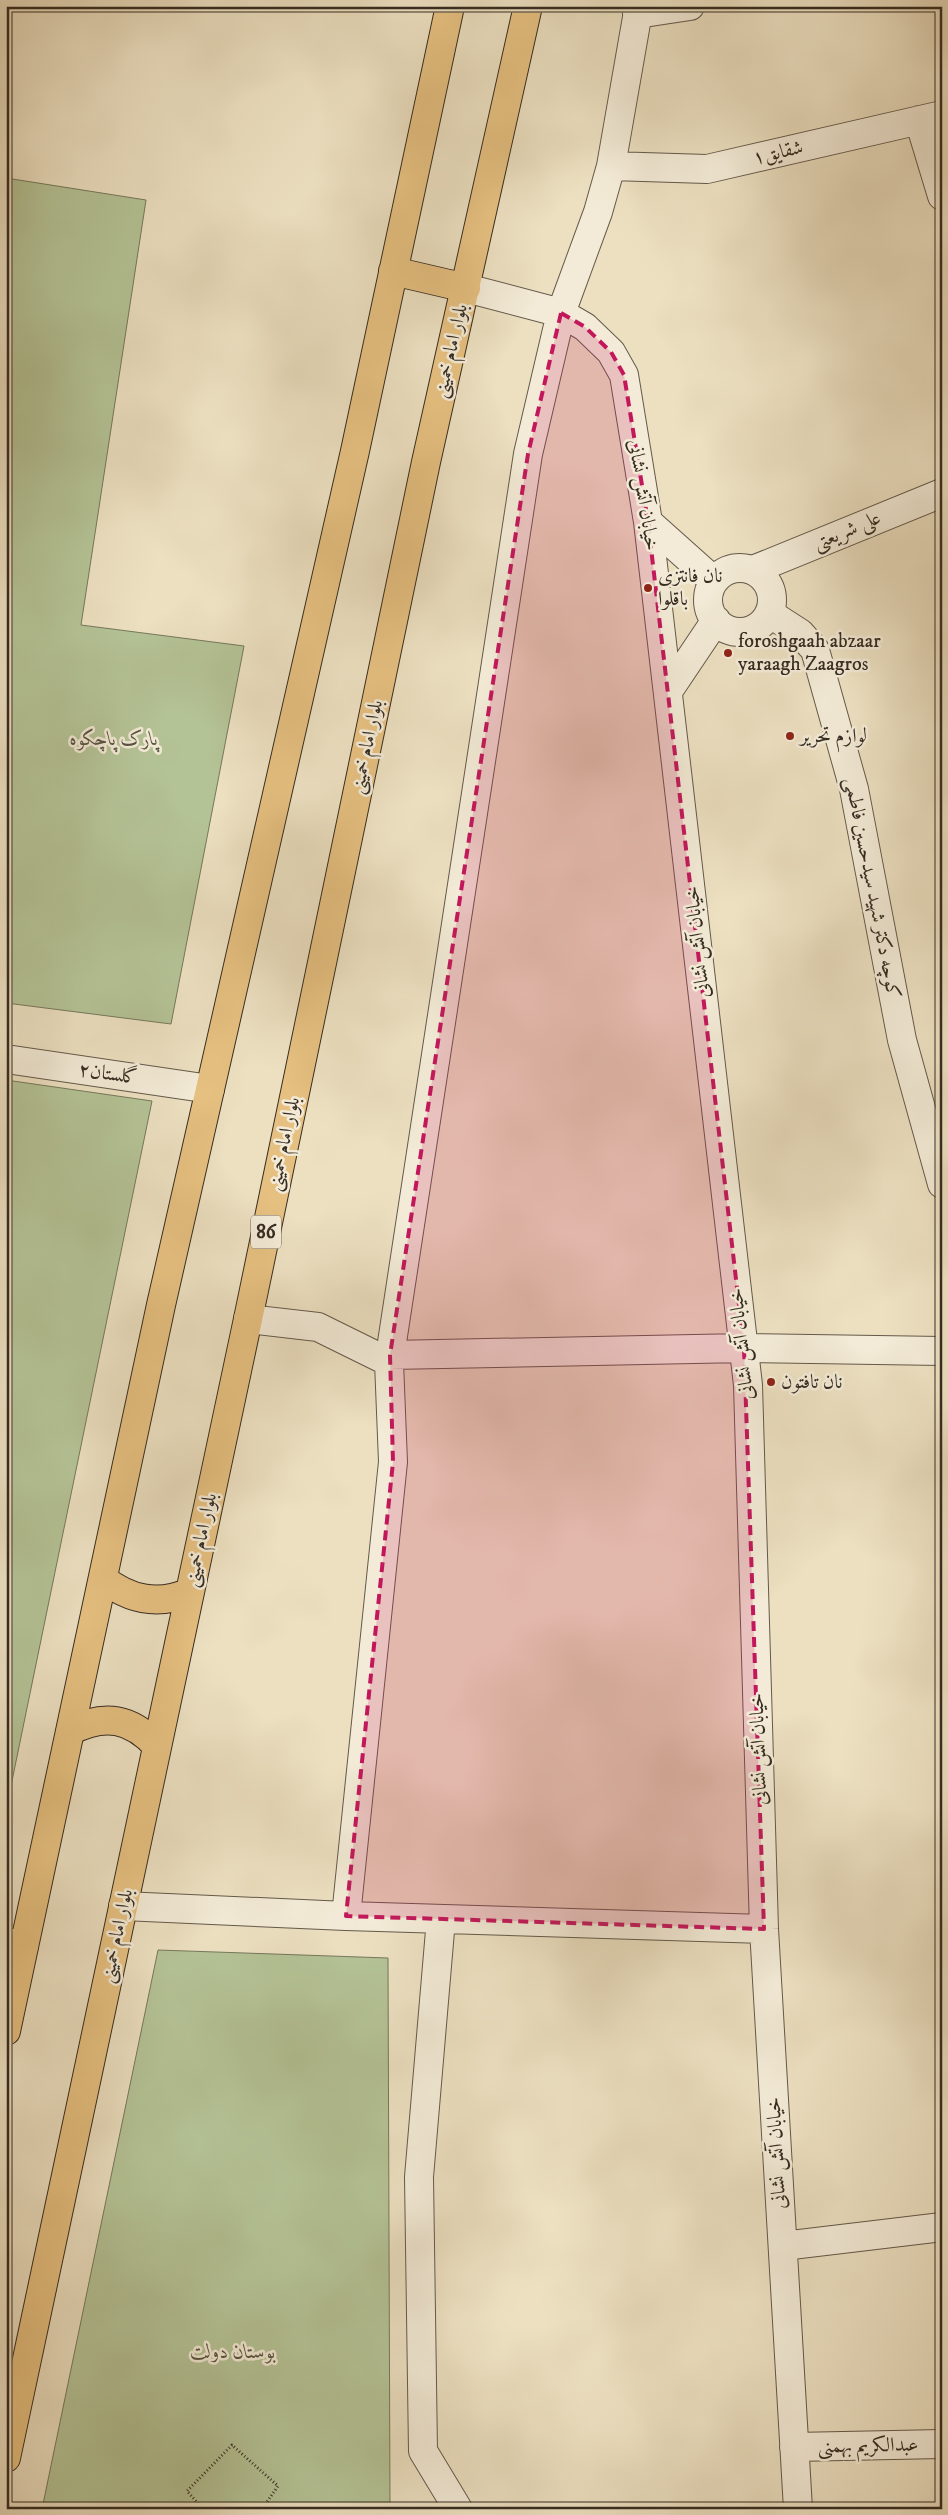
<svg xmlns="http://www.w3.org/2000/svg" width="948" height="2515" font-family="'IM FELL DW Pica',Amiri,serif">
<rect width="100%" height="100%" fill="#ece0c1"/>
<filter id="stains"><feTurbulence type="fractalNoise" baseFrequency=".004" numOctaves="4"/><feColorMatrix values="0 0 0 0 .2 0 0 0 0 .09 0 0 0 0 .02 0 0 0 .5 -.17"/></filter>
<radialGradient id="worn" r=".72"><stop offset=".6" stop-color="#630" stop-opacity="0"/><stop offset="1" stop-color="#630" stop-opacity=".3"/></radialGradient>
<path fill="#b4c396" stroke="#75785c" d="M6 178 146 200 81 625 244 646 171 1024 6 1003Z
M6 1080 152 1101 6 1810Z
M158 1950 388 1958 390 2509H42Z"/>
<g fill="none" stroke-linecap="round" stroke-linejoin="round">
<g stroke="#64594a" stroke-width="30">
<path id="minor" d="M637 14 690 6
M919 120 942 196
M611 166 707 169 942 115
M466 288 561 313 585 327 611 352 624 375 648 522 748 1385 764 1929 798 2509
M648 522 714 581
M708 600a32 32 0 1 1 64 0a32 32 0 1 1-64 0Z
M753 570 942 493
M769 613 800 633 815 650 854 789 902 1040 942 1184
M669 690 716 620
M6 1059 210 1089
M248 1319 318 1327 389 1362 393 1462 346 1916
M390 1355 744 1348 942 1351
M389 1362 528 454 561 313 598 212 611 166 639 6
M123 1906 346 1916 764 1929
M441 1919 419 2177 423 2451 458 2509
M6 1942 24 1946
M783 2246 942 2227
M794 2447 942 2444"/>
</g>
<g stroke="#362c22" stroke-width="30">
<path id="major" d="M393 271 466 288
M103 1579C130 1600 158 1606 190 1592
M70 1731C105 1713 131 1718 157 1746
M6 2031 161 1305 355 451 450 6
M6 2458 248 1319 426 462 528 6"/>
</g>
<path stroke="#362c22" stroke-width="3" stroke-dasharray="1 2.5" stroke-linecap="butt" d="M203 2509 187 2491 232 2445 278 2486 262 2509"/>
<use href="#minor" stroke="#f3ebd7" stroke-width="28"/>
<use href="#major" stroke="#e6c080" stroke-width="28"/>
</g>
<path fill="#c2185b" fill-opacity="0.2" stroke="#c2185b" stroke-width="4" stroke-dasharray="10 6" stroke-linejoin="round" d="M561 313 585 327 611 352 624 375 648 522 744 1348 764 1929 346 1916 393 1462 390 1355 528 454Z"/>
<g fill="#8f2418" stroke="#f3ebd7" stroke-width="2">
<circle cx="648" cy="588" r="5"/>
<circle cx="728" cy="653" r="5"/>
<circle cx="790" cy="736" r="5"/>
<circle cx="771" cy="1382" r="5"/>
</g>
<g text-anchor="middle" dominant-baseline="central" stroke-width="5" stroke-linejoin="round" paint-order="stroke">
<rect fill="#f3ebd7" stroke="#6f6558" stroke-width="1" x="251" y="1215.5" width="30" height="33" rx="4"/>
<g font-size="19" font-weight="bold" fill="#362c22">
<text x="266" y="1232">86</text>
</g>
<g font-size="20" fill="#362c22" stroke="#f3ebd7">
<text transform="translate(778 153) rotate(-13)">شقایق۱</text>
<text transform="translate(451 351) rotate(-77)">بلوار امام خمینی</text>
<text transform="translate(643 495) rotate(81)">خیابان آتش نشانی</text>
<text transform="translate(847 531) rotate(-23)">علی شریعتی</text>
<text transform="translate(367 747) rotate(-78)">بلوار امام خمینی</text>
<text transform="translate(872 888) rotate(79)">کوچه دکتر شهید سیدحسین فاطمی</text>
<text transform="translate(698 942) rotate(-96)">خیابان آتش نشانی</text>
<text transform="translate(108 1074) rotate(8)">گلستان۲</text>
<text transform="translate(284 1144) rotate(-78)">بلوار امام خمینی</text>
<text transform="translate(742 1344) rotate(-96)">خیابان آتش نشانی</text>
<text transform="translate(201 1540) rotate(-78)">بلوار امام خمینی</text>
<text transform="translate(759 1749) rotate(-92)">خیابان آتش نشانی</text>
<text transform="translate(117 1936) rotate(-78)">بلوار امام خمینی</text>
<text transform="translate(777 2153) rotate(-93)">خیابان آتش نشانی</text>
<text transform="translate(868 2446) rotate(-1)">عبدالکریم بهمنی</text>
</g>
<g font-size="20" fill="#362c22" stroke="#f3ebd7" text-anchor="start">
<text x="658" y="576">نان فانتزی<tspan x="658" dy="23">باقلوا</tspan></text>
<text x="738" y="641">foroshgaah abzaar<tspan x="738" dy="23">yaraagh Zaagros</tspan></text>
<text x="800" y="736">لوازم تحریر</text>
<text x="781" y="1382">نان تافتون</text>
</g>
<g font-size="20" font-style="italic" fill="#56523f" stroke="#f3ebd7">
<text x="114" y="739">پارک پاچکوه</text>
<text x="233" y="2352">بوستان دولت</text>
</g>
</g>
<rect width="948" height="2515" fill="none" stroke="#ece0c1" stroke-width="25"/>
<rect x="8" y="8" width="933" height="2500" fill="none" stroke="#362c22" stroke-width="2.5"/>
<rect x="12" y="12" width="923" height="2490" fill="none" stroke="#362c22"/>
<rect width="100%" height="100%" filter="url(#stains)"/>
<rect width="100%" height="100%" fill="url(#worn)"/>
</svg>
